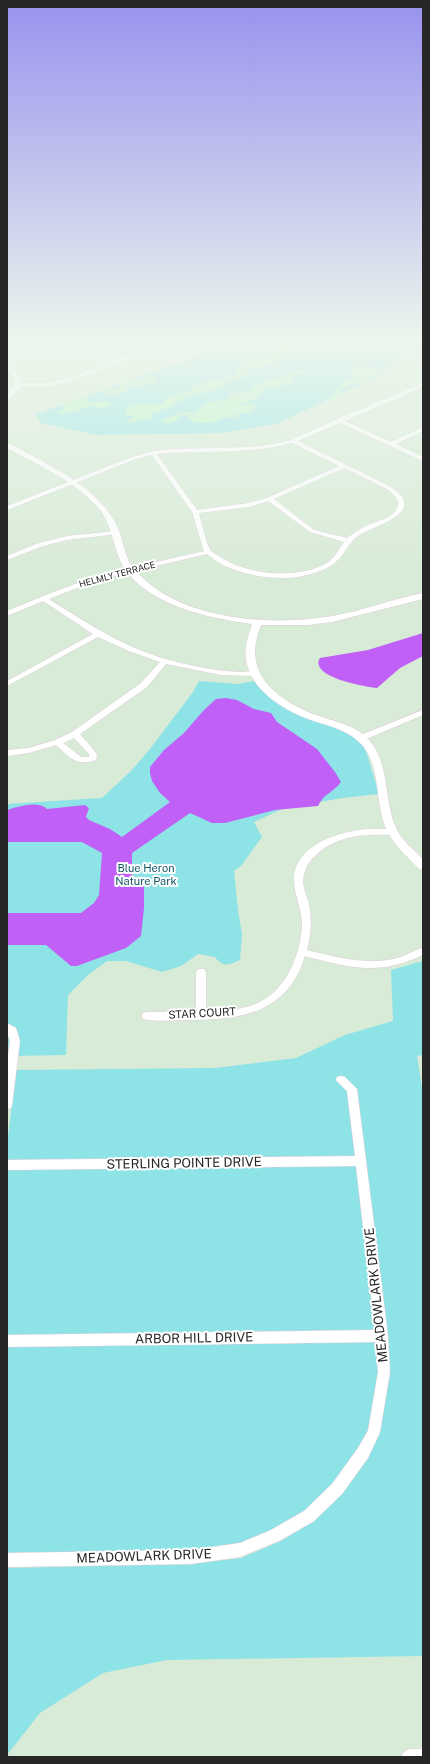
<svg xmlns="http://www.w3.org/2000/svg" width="430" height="1764" font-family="'Public Sans',sans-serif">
<rect width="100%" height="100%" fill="#d7ebd6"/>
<path fill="#8ee3e7" d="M214 340H392L399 354 384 373 276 424 220 433 96 435 41 423 36 414 224 347Z
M199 681 238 684 254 681 264 692 354 737 365 747 379 794 342 798 282 809 254 822 262 837 241 866 234 871 238 910 242 934 240 960C228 965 224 968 215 957L198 954 181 966 162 972 126 961H107L89 974 68 995 66 1055 7 1056V804L102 798 131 771 150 749 193 692Z
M423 961V1055L417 1056 423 1094V1656L167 1660 103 1673 40 1713 7 1755V1568L191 1564 241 1558 279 1542 313 1522 342 1493 367 1458 379 1436 390 1374 388 1341 356 1089 341 1075 335 1080 347 1091 356 1156 7 1160V1145L16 1070 215 1068 296 1058 345 1035 393 1021 391 970Z
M357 1165 376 1330 7 1335V1170Z
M377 1342 379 1372 368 1429 358 1449 333 1484 306 1510 274 1529 239 1543 191 1550 7 1553V1347Z"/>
<path fill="#b6f4c3" d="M289 340H328L293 351 284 358H278L277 361 246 371 244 373 246 376 240 379H226V384L209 392 199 393 177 402 173 406 150 415 151 420 140 419 132 423 126 422 134 416 124 414C132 398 150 407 163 404L165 398 189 391 197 385 208 381 220 380 225 377 233 376C236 364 267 357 277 353L261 344 264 342 276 344Z
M358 366H363L384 371H385L383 373 384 376 376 374 373 377H366L365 382 347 385 344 389 338 391 344 395 335 397 338 400H323V399L335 396 333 391 353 377 352 372Z
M299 369 307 371 294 377 291 383 259 391 261 395 256 399 241 403 243 405 253 404 256 408 248 413 238 414 236 418 223 417C217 423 201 425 193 421 190 419 189 416 186 415 182 414 179 416 177 418L179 419 169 424 161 422C169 414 185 411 196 412 203 402 215 401 227 400L230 394 247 392 255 388V385L258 384C273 379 286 377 299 369Z
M148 376 155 378 156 381 153 384H144L142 386 132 385 126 387 127 389C121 394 111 398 104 395L110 392 102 391 111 388 117 389 122 383 146 379Z
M82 397 89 399 87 402C96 404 102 400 110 402L111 405C103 411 95 405 86 407 83 408 81 410 78 411 72 413 64 414 58 413L63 410 61 405 63 404Z"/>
<path fill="#c160f7" d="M423 633V656L400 668 377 688C366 687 308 677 320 658L368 650Z
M226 698 237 700 254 709 271 713 277 722 317 749 335 772 341 782C333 793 324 793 318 806L275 810 225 823H212L190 813 132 853V875L134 878 144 879V908L141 936 126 948 77 966H71L46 945H7V913H81L94 903 99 895 102 853 82 842H7V810C18 807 38 800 47 809L85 805 89 808 86 817 89 820 110 829 122 837 170 802 160 793 152 781 150 773V767L164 750 184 733 204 710 216 699Z"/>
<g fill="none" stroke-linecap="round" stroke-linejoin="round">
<g stroke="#e2ccde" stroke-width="1">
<path id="minor" d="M70 340C91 340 107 348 125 357L151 348 156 349 70 381 46 387H20L9 400 7 401V395L15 385 11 372 7 368V363L17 371 20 383H46L66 379 121 359 93 346Z
M423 383V387L345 421 391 442 423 427V431L396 444 423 457V461L340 423 298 441 391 487C430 513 374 525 358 536 347 544 343 558 332 565 302 584 256 580 225 566 218 563 213 558 207 554L100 579 49 599C95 628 130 652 185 664 203 668 221 671 239 672 246 672 255 670 260 674L259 676 221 675 166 664 147 687 80 734 97 754 96 760C77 767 69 757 56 745L29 753 7 756V750L29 748 55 740 72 732 141 683 160 662 129 651 98 637 7 686V681L93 634 43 601 7 616V611L41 597 96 576 204 551 192 512 152 455 136 459 7 510V506L132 457 153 451 172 449 249 447 275 444 291 440 337 419ZM292 443 339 466 267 498 248 503 197 510 157 454C202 450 248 455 292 443ZM344 468 387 489C392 493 397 497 398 503 397 519 377 520 366 526 359 529 353 534 347 538L314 530 274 499ZM268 501 310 532 344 542C339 549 335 558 327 563 298 580 245 575 219 556 217 555 213 553 211 551 207 546 201 521 199 513L249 507ZM74 738 89 754V757H81L63 743Z
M115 531 117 532V534L67 540 43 546 7 560V556L39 543 67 536Z
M423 710V715L364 740H361L357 738 358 736Z
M369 829H392L396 832 392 835C364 834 336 835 315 856 307 863 303 873 303 883 304 890 307 897 309 904 312 919 311 935 307 950 336 957 367 966 397 958 406 956 414 950 423 948V955C377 976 352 968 305 956 286 1016 238 1020 183 1020 171 1020 155 1022 143 1019L142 1016 143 1013 147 1012H196V972L198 969H204L206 972V1012C224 1011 243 1010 260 1002 288 988 302 951 302 921 301 908 295 896 294 882 293 845 339 831 369 829Z
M7 1023 16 1028 20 1041 12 1105 11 1108 7 1109V1064L10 1041 7 1033Z
M341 1076 345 1077 357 1089 388 1336 390 1372 380 1432 368 1458 342 1494 314 1521 281 1540 240 1557 191 1564 7 1567V1553L191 1550 240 1543 271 1530 304 1511 332 1484 358 1448 368 1431 378 1372 376 1342 7 1347V1335L375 1330 356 1166 7 1170V1160L355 1156 347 1091 336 1080 337 1077Z
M409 1749H423V1757H401L404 1752Z"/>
</g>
<g stroke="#e2ccde" stroke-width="1">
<path id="tertiary" d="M7 443C15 445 23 451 31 455 62 472 97 490 115 522 123 536 123 553 132 567 135 572 141 576 145 580 190 621 275 626 332 616 363 611 392 599 423 593V599L332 622 308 625H261C257 636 253 649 256 661 261 688 291 706 316 715 333 721 352 724 366 737 392 762 382 800 397 830 403 842 414 850 423 859V870L419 869C407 856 392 844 385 826 374 799 382 762 358 741 344 728 325 725 308 719 282 709 251 690 246 660 244 648 248 636 252 624 209 618 148 606 123 566 113 548 113 527 100 510 76 481 39 466 7 448Z"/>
</g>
<use href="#minor" fill="#fff" fill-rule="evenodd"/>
<use href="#tertiary" fill="#fff" fill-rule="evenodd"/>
</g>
<linearGradient id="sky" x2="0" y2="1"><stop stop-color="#9892ee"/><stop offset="0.58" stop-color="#edf6ed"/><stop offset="1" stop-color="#edf6ed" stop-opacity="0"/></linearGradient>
<rect width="430" height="587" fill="url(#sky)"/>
<g text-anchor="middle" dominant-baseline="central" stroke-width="4" stroke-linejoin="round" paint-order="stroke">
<g font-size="9" fill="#272727" stroke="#fff">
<text transform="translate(117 574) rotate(-15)">HELMLY TERRACE</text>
</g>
<g font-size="11" fill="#145867" stroke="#fff">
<text x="146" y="868">Blue Heron<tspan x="146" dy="13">Nature Park</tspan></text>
</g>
<g font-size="11" fill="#272727" stroke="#fff">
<text transform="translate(202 1013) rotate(-3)">STAR COURT</text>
</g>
<g font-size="13" fill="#272727" stroke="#fff">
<text transform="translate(184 1163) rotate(-1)">STERLING POINTE DRIVE</text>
<text transform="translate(376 1295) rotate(-96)">MEADOWLARK DRIVE</text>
<text transform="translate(194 1338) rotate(-1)">ARBOR HILL DRIVE</text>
<text transform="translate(144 1556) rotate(-2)">MEADOWLARK DRIVE</text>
</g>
</g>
<rect width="430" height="1764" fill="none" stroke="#272727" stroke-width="16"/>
</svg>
